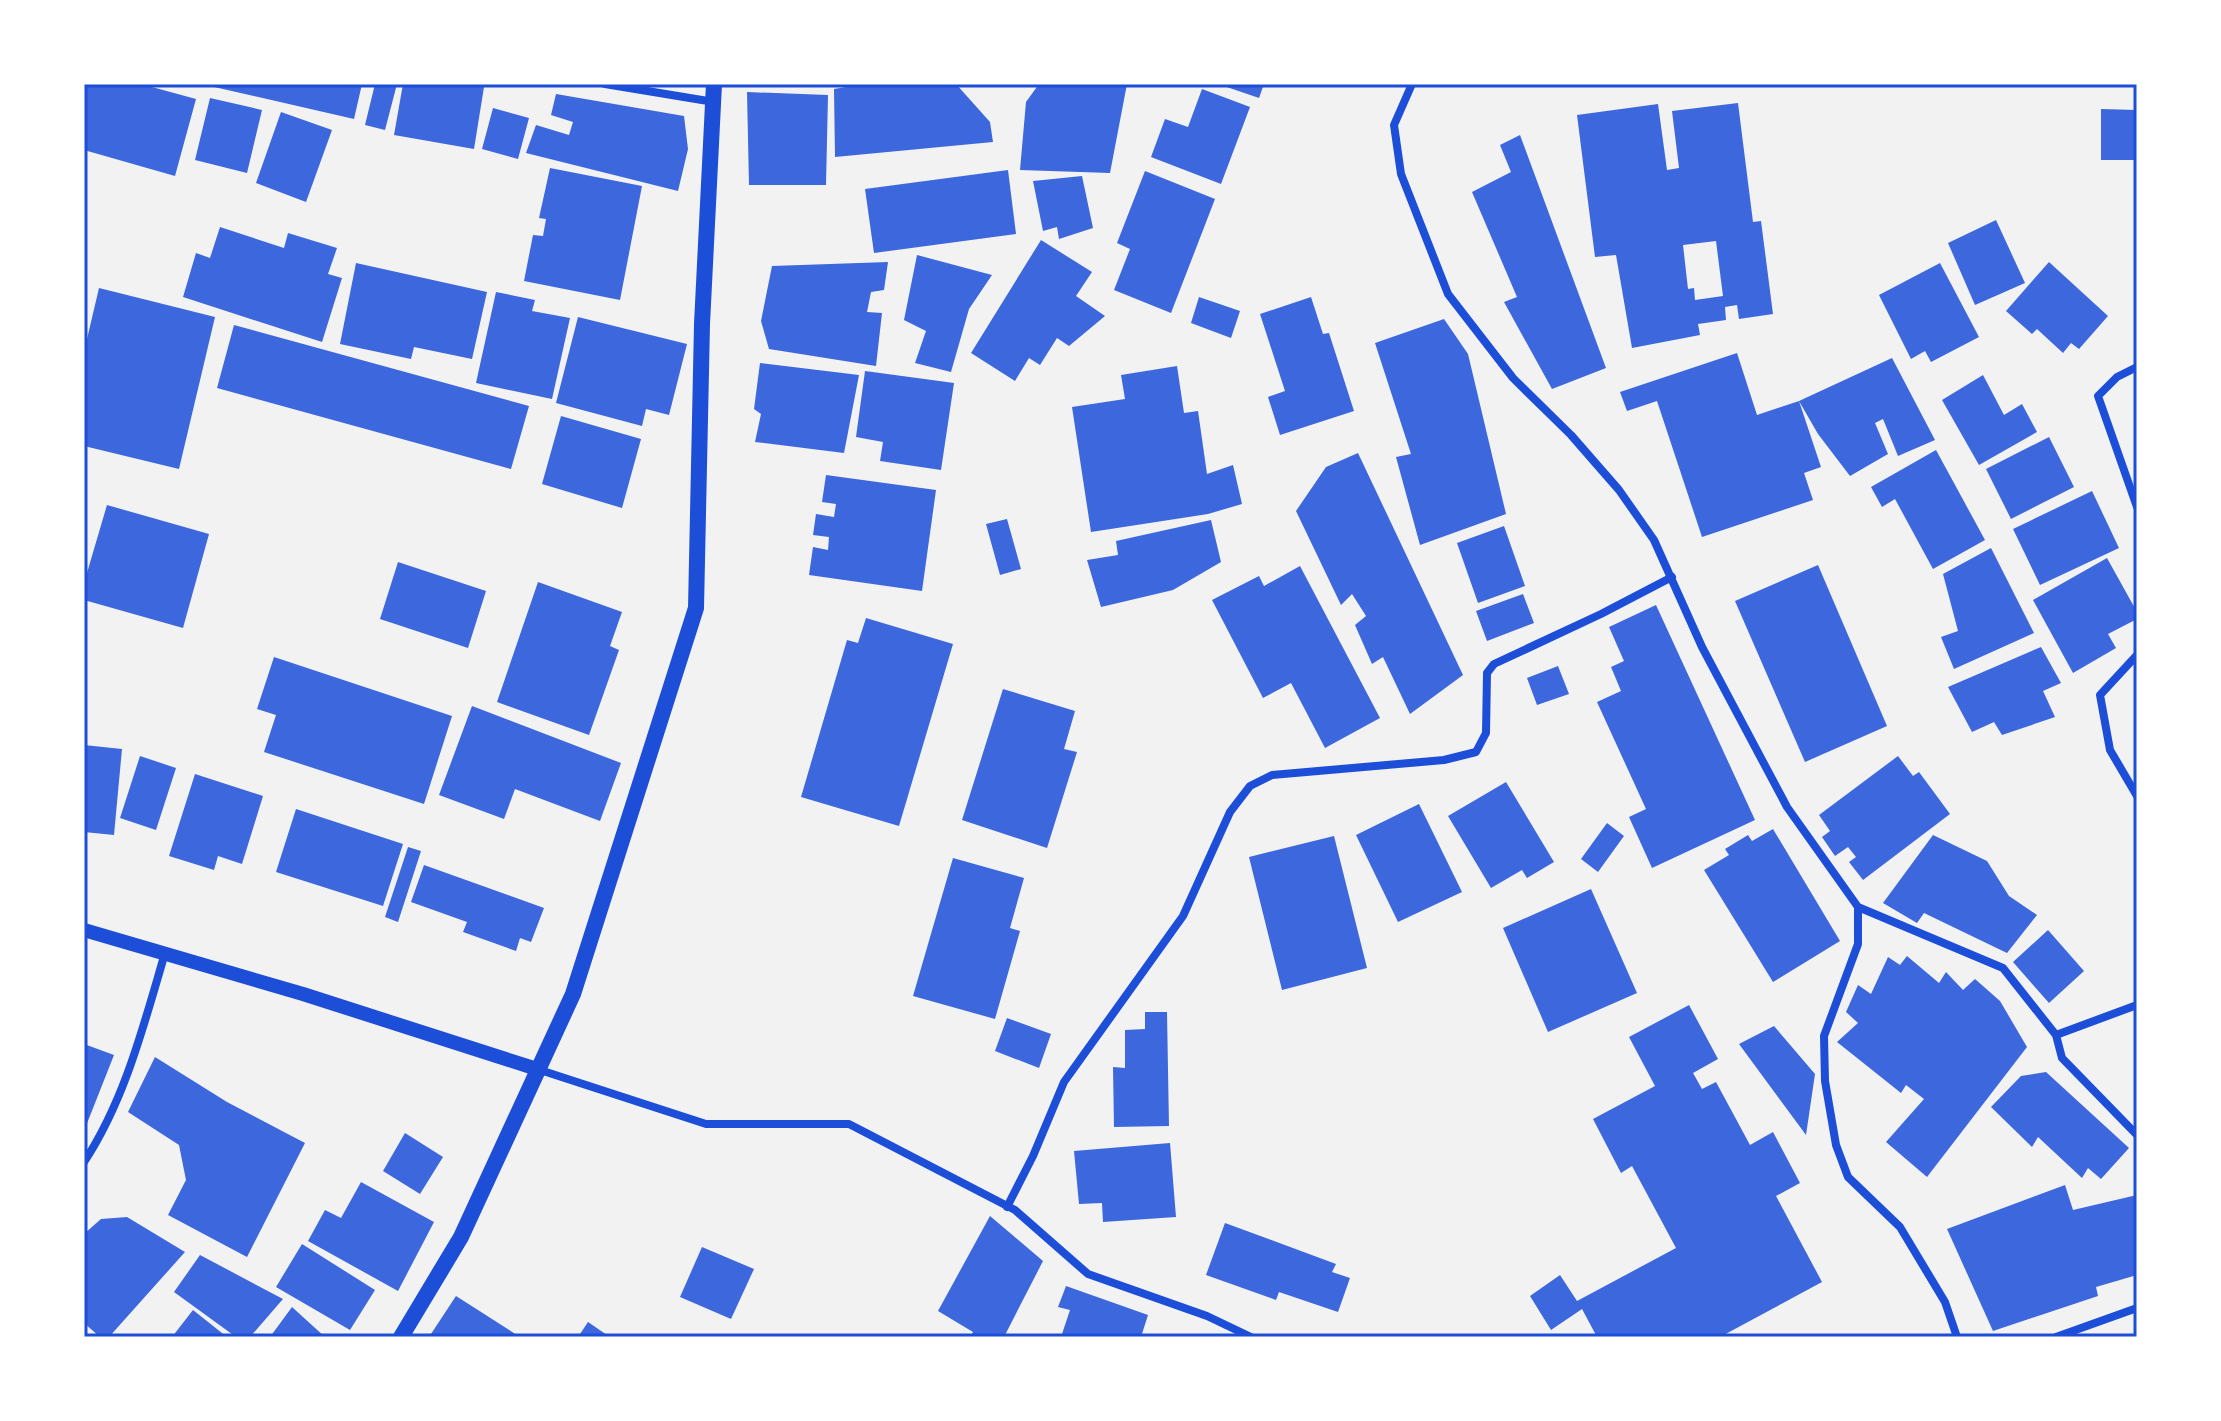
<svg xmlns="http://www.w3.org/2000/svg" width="2221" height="1421" font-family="Arial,sans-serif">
<rect width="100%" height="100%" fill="#f2f2f2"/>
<path fill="#3d67dc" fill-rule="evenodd" d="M84 84H141L196 99 175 176 84 150Z
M201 84H362L354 119Z
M375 84H397L385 130 365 125Z
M403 84H467L484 87 474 149 394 135Z
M864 84H956L990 122 993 142 835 157 834 89Z
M1039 84H1127L1110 173 1020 170 1026 102Z
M1218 84H1264L1259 98Z
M1202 89 1250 107 1221 184 1151 157 1165 119 1188 127Z
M747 92 828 95 826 185H749Z
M556 94 684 116 688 149 678 191 526 153 536 125 569 135 573 122 551 115Z
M210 98 262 110 247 173 195 160Z
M1738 103 1753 222 1761 221 1773 314 1739 319 1737 305 1725 307 1726 320 1698 324 1700 335 1632 348 1616 255 1595 257 1577 115 1658 104 1667 170 1679 168 1672 111ZM1716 241 1723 296 1695 300 1694 288 1688 289 1683 245Z
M493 108 529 118 518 159 482 149Z
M2101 109 2137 110V160H2101Z
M281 112 332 130 306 202 256 183Z
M1520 135 1606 368 1552 389 1504 302 1517 297 1472 192 1511 172 1500 145Z
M550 168 642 186 620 300 524 281 533 235 543 236 546 219 539 218Z
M1008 170 1016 234 874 253 865 189Z
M1145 171 1215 199 1171 313 1114 290 1130 249 1117 243Z
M1082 176 1093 228 1059 239 1057 227 1043 231 1033 181Z
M1996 220 2025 283 1975 305 1948 243Z
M220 227 284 248 288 233 337 248 328 274 342 278 322 342 183 297 196 253 210 258Z
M1041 240 1092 272 1076 296 1105 316 1069 346 1057 338 1040 365 1029 358 1015 381 971 353Z
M917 255 992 275 969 309 951 372 915 363 926 331 904 320Z
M888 262 884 290 871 292 867 312 882 313 876 366 769 349 761 321 772 266Z
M2049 262 2108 316 2079 349 2071 343 2063 353 2037 329 2032 334 2006 311Z
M356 263 487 292 472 359 414 347 411 359 340 344Z
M1940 263 1979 337 1931 362 1925 351 1911 359 1879 295Z
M99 288 215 317 179 469 84 446V339H87Z
M496 292 535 300 532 311 570 318 552 399 476 383Z
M1199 297 1240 311 1231 338 1191 323Z
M1311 297 1323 334 1329 333 1354 411 1280 435 1268 397 1285 391 1260 314Z
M578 317 687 344 669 415 646 409 642 426 556 403Z
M1444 319 1468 354 1506 514 1420 545 1396 457 1411 454 1375 343Z
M234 325 529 406 511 469 217 388Z
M1737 353 1757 415 1799 401 1892 358 1935 440 1898 456 1883 419 1875 423 1888 454 1850 476 1818 434 1799 401 1821 467 1804 473 1813 500 1702 537 1657 401 1627 411 1620 392Z
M760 363 859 375 844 453 755 442 761 414 754 409Z
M1177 366 1184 413 1198 411 1207 474 1233 465 1242 504 1208 514 1091 532 1072 407 1125 399 1121 375Z
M865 371 954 383 941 470 880 461 883 442 856 437Z
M1983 375 2004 415 2022 404 2037 432 1979 465 1942 400Z
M561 416 641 439 622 508 542 484Z
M2049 437 2074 487 2011 519 1986 469Z
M1936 450 1985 540 1933 569 1895 499 1882 507 1871 487Z
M1358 453 1463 675 1410 714 1383 657 1372 664 1355 625 1366 616 1352 594 1341 605 1296 511 1326 467Z
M826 475 936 490 922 591 809 575 813 547 828 550 829 537 813 535 816 514 834 517 836 504 822 502Z
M2092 491 2119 548 2040 585 2013 529Z
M107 505 209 534 183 628 84 600V583Z
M1007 519 1021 569 1000 575 986 524Z
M1211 520 1221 562 1173 590 1101 607 1087 560 1118 555 1116 541Z
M1504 526 1525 586 1478 603 1457 543Z
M1991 548 2034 633 1954 669 1941 637 1958 631 1943 574Z
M2107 558 2137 612V619L2108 634 2116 648 2073 673 2033 600Z
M398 562 486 591 468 648 380 619Z
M1818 565 1887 726 1805 762 1735 601Z
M1300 566 1380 718 1325 748 1291 683 1263 698 1212 600 1259 576 1264 586Z
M538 582 622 612 610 646 619 650 589 735 497 702Z
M1523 594 1534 623 1487 641 1476 611Z
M1656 605 1755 820 1652 868 1629 817 1646 809 1597 702 1621 691 1611 667 1624 661 1609 627Z
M866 618 953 644 899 826 801 797 847 640 858 643Z
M2041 647 2061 683 2043 691 2055 717 2002 735 1994 722 1972 732 1948 687Z
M274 657 452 716 424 804 264 752 276 715 257 709Z
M1558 666 1569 694 1537 705 1527 678Z
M1003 689 1075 711 1064 749 1077 752 1047 848 962 820Z
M472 706 621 763 600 821 515 789 504 819 439 795Z
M84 745 122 749 114 835 84 832Z
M140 756 176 768 156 830 120 818Z
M1898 756 1913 776 1919 772 1950 814 1863 880 1849 862 1856 857 1848 847 1835 856 1822 837 1830 831 1819 815Z
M195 774 263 796 242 864 218 856 214 870 169 856Z
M1506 782 1554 862 1527 878 1522 870 1491 888 1448 816Z
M1419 804 1462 892 1398 922 1356 835Z
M296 809 403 844 383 906 276 872Z
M1607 823 1624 836 1598 872 1581 859Z
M1773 829 1840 941 1773 982 1704 870 1729 855 1725 849 1748 835 1752 841Z
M1933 835 1987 861 2009 896 2037 915 2007 953 1924 913 1917 923 1883 903Z
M1334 836 1367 968 1282 990 1249 857Z
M408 847 421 851 398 922 385 917Z
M953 858 1024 878 1010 928 1020 931 995 1019 913 996Z
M424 865 544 908 531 942 520 938 516 951 463 932 467 922 411 902Z
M1591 889 1637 993 1548 1032 1503 928Z
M2048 930 2084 971 2049 1003 2013 962Z
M1907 956 1939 983 1946 972 1963 990 1975 979 2000 1001 2027 1047 1927 1177 1886 1142 1924 1099 1906 1085 1901 1093 1837 1042 1858 1023 1846 1012 1858 985 1871 994 1888 957 1900 965Z
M1689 1005 1718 1059 1693 1073 1702 1089 1716 1082 1750 1145 1773 1132 1800 1183 1776 1196 1822 1282 1720 1337H1597L1582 1309 1551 1330 1530 1296 1560 1275 1577 1301 1676 1248 1632 1166 1621 1173 1593 1119 1655 1086 1629 1037Z
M1145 1012H1167L1169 1126 1114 1127 1113 1067 1125 1068V1030L1145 1029Z
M1007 1018 1051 1034 1039 1068 995 1051Z
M1774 1026 1815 1074 1806 1135 1739 1044Z
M84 1044 114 1055 84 1131Z
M155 1057 227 1102 305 1143 247 1257 168 1215 186 1180 179 1145 128 1112Z
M2046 1072 2129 1148 2101 1179 2088 1168 2082 1178 2038 1137 2032 1147 1991 1107 2021 1076Z
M405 1133 443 1157 420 1194 383 1171Z
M1170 1143 1176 1217 1103 1222 1102 1203 1079 1204 1074 1151Z
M361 1182 434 1222 398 1291 308 1241 325 1210 341 1218Z
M2065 1185 2073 1210 2137 1195V1275L2096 1287 2098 1296 1993 1331 1947 1229Z
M990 1216 1043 1261 1004 1337H970L973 1332 938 1311Z
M127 1217 185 1252 109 1337H100L84 1323V1234L101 1219Z
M1225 1223 1336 1264 1332 1272 1350 1278 1338 1312 1279 1292 1276 1300 1206 1275Z
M302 1244 375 1290 350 1330 276 1287Z
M702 1247 754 1269 731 1319 680 1297Z
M200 1255 283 1299 250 1337H236L174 1292Z
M1066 1286 1148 1315 1141 1337H1061L1070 1310 1058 1307Z
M456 1296 520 1337H429Z
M292 1307 325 1337H270Z
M193 1310 227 1337H172Z
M588 1322 610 1337H578Z"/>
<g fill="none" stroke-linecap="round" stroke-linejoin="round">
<path stroke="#1d4ed8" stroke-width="8" d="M605 84 714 102
M1412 84 1394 125 1401 174 1448 294 1513 378 1571 435 1619 490 1654 540 1702 647 1787 807 1858 907 2003 968 2056 1035 2062 1058 2137 1135
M2137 367 2117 377 2098 396 2137 507
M2137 655 2100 695 2110 750 2137 796
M1858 907V944L1824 1036 1825 1081 1836 1145 1848 1177 1900 1227 1945 1302 1957 1337
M2056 1035 2137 1005
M540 1070 706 1124H849L1015 1210 1088 1274 1207 1316 1251 1337
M84 1162C125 1100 144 1024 165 953
M1007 1207 1033 1156 1064 1082 1183 916 1230 812 1250 786 1272 775 1444 760 1476 752 1486 733 1487 673 1494 664 1601 614 1672 577
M2056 1337 2137 1308"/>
<path stroke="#1d4ed8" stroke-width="14" d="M84 930 303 994 540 1070"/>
<path stroke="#1d4ed8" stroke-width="16" d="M401 1337 461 1237 573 994 696 608 702 324 714 84"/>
</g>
<rect width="2221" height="1421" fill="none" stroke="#ffffff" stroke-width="172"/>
<rect x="86" y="86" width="2049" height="1249" fill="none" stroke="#1d4ed8" stroke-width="3"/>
</svg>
